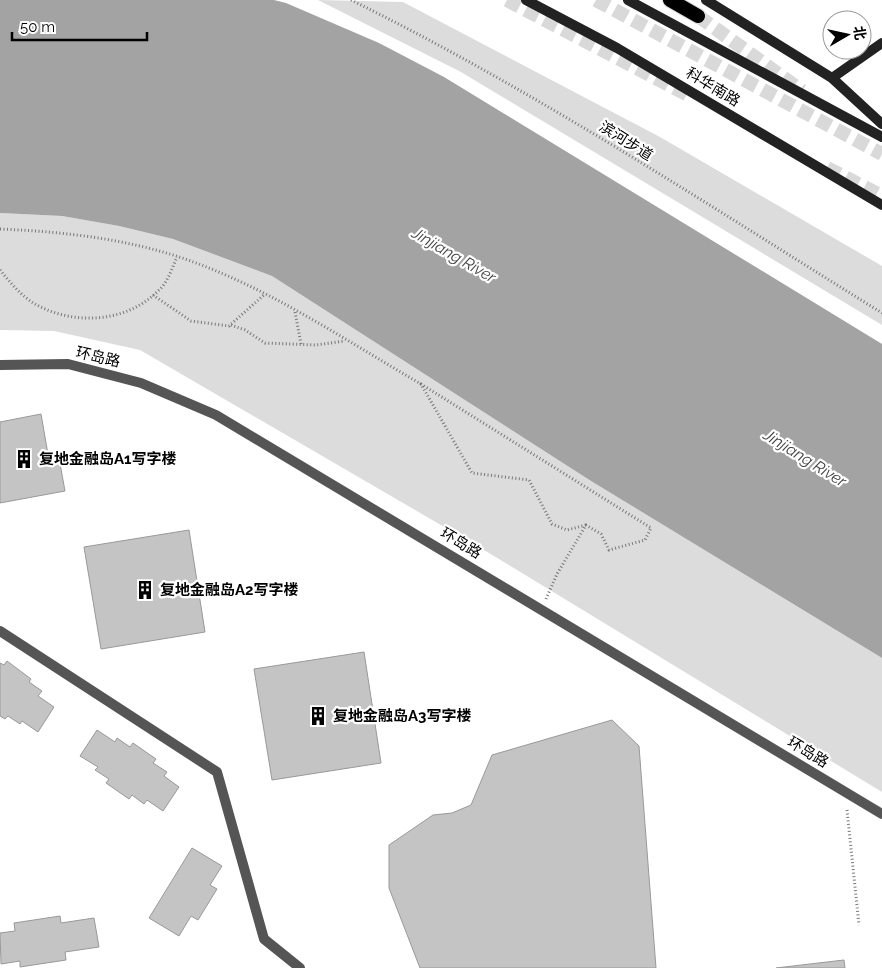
<svg xmlns="http://www.w3.org/2000/svg" width="882" height="968" font-family="Raleway,'Noto Sans SC',sans-serif">
<rect width="100%" height="100%" fill="#fff"/>
<path fill="#dcdcdc" d="M318 0 403 2 660 137 882 266V325L461 72Z
M0 213 62 216 119 226 173 239 272 276 591 481 882 658V792L489 553 140 350 54 331 0 330Z"/>
<path fill="#a3a3a3" d="M0 0H274L286 3 379 43 444 77 882 344V658L591 481 272 276 173 239 119 226 62 216 0 213Z"/>
<path fill="#c4c4c4" stroke="#999" d="M41 414 49 460 59 458 65 491 0 503V422Z
M189 530 205 632 101 649 84 547Z
M364 652 381 763 272 780 254 669Z
M7 661 31 679 29 682 42 691 38 696 54 707 38 732 22 721 20 724 8 716 5 719 0 716V663L4 665Z
M612 720 639 746 656 968H420L389 888V845L433 815 452 813 471 805 492 755Z
M97 730 115 742 117 738 130 747 133 743 156 759 153 763 167 772 164 776 179 787 163 811 147 800 144 804 132 795 129 799 106 783 109 779 95 770 98 767 80 756Z
M192 848 222 866 210 885 217 889 198 920 191 916 179 936 149 918Z
M60 916 61 923 94 918 99 947 65 952 66 960 20 967V961L1 964 0 933 15 931 14 923Z
M844 960 845 968H776Z"/>
<g fill="none" stroke-linecap="round" stroke-linejoin="round">
<path stroke="#d9d9d9" stroke-width="14" stroke-dasharray="14 7" stroke-linecap="butt" d="M507 0 688 95
M596 0 882 154
M698 16 802 91
M827 168 882 196"/>
<g stroke="#dbdbdb" stroke-width="16">
<path id="trunk" d="M670 0 698 16"/>
</g>
<path stroke="#777" stroke-width="3" stroke-dasharray="1 2.5" stroke-linecap="butt" d="M351 0C536 91 708 205 882 313
M0 229C70 232 139 240 204 266 281 296 350 343 421 384
M0 270C10 282 21 296 35 304 74 326 127 323 159 290 168 282 172 268 177 257
M153 295 191 321 229 326 265 294
M295 312 301 344
M231 325 245 330 265 343 316 345 345 341
M546 599 557 574 586 525 601 534 609 550 645 540 651 528 421 384 472 473 529 480 552 524 567 530 586 525
M847 810 859 925"/>
<path stroke="#555" stroke-width="10" d="M0 631 217 772 264 939 300 968"/>
<path stroke="#555" stroke-width="10" d="M0 365 68 364 141 383 216 415 882 814"/>
<path stroke="#222" stroke-width="10" d="M526 0 617 48 882 205
M628 0 882 137
M706 0 832 78 882 124
M832 78 882 43"/>
<use href="#trunk" stroke="#000" stroke-width="14"/>
</g>
<defs>
<g id="building-bare" transform="scale(1.5)"><path d="M-4-6H4V6H1V3H-1V6H-4ZM-2.5-4.3h1.7v1.8h-1.7ZM.8-4.3h1.7v1.8H.8ZM-2.5-1h1.7V.8h-1.7ZM.8-1h1.7V.8H.8Z" fill="#000" stroke="#fff" stroke-width="2.5" paint-order="stroke"/></g>
</defs>
<g fill-rule="evenodd">
<use href="#building-bare" x="24" y="459"/>
<use href="#building-bare" x="145" y="590"/>
<use href="#building-bare" x="318" y="716"/>
</g>
<g text-anchor="middle" dominant-baseline="central" stroke-width="4.5" stroke-linejoin="round" paint-order="stroke">
<g font-size="15" fill="#000" stroke="#fff">
<text transform="translate(713 87) rotate(31)">科华南路</text>
<text transform="translate(626 141) rotate(32)">滨河步道</text>
<text transform="translate(98 357) rotate(13)">环岛路</text>
<text transform="translate(461 543) rotate(31)">环岛路</text>
<text transform="translate(808 752) rotate(31)">环岛路</text>
</g>
<g font-size="15" font-weight="bold" fill="#000" stroke="#fff" text-anchor="start">
<text x="39" y="459">复地金融岛A1写字楼</text>
<text x="160" y="590">复地金融岛A2写字楼</text>
<text x="333" y="716">复地金融岛A3写字楼</text>
</g>
<g font-size="16" font-style="italic" fill="#444" stroke="#fff">
<text transform="translate(454 255) rotate(30)">Jinjiang River</text>
<text transform="translate(805 458) rotate(32)">Jinjiang River</text>
</g>
</g>
<g transform="translate(847 35) rotate(81)"><circle r="24" fill="#ffffff" stroke="#999999"/>
<path d="M0-4L9 19L0 12L-9 19Z" fill="#000000"/>
<text y="-8" font-size="14" font-weight="bold" text-anchor="middle" fill="#000000">北</text>
</g>
<path d="M12 32v8h135v-8" fill="none" stroke="#000000" stroke-width="2.5"/>
<text x="20" y="32" font-size="15" fill="#000000" stroke="#ffffff" stroke-width="4" paint-order="stroke">50 m</text>
</svg>
